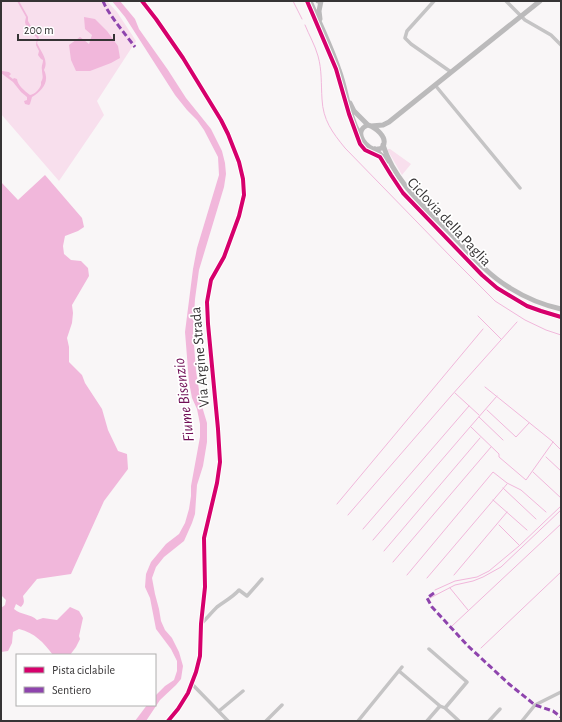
<svg xmlns="http://www.w3.org/2000/svg" width="562" height="722" font-family="'Alegreya Sans',sans-serif">
<rect width="100%" height="100%" fill="#f9f6f7"/>
<path fill="#f8dfed" d="M1 1H107L117 12 136 41 97 101 104 115 59 181 1 114Z
M388 149H390L411 164 402 175 388 151Z"/>
<path fill="#f1b7db" d="M17 1H19L28 17V21L34 32 39 37 37 43C41 52 49 60 44 70 50 82 42 91 32 97L30 104 29 105 25 104 24 101 27 100V97L21 92 13 82 1 73V69L2 71 9 72 11 74 9 76 13 79 14 78 17 79C18 86 24 90 30 95 35 94 39 90 41 85V82C44 77 42 75 42 70 41 66 43 64 43 60L41 59 38 55 39 51 36 45 37 38 26 26 25 22 26 17Z
M112 1H120L135 19 139 29 168 70 186 98 211 129 222 151 225 163 226 174 224 187 199 270 195 299 193 332 196 371 201 403 207 423V442L203 466 197 485 195 514 192 523 184 541 164 557 156 567 152 578 155 594 159 609 161 621 165 630 172 638 179 652 183 666 181 679 176 685 160 700 146 721H135L147 705H155V696L165 686 174 680 177 671V661L171 649 156 629 150 598 145 587 146 574 151 562 166 544 179 534 185 523 189 509 191 496V486L200 437V424L197 409 192 398 189 382 185 332 193 269 197 248 219 175 218 157 204 130 197 120 187 110 175 95 125 17Z
M84 17 95 19 107 31 118 46 120 58 111 63 90 71H76L71 60 69 45 80 37 89 44 92 35 85 29Z
M45 175 82 218 84 227 78 231 65 236 63 246 64 254 71 260 81 261 88 268 89 276 72 305 73 313 72 323 67 338 69 347V362L82 375 85 383 102 409 108 430 118 451 127 454 128 469 104 501 71 574 37 579 23 596C24 601 25 603 21 607L16 604 14 609C21 615 31 614 37 620L43 618 57 620 70 607 79 611 83 618 79 636 80 639 76 647 70 655H53C43 642 35 633 19 629L13 632 12 643 8 651 1 652V608L5 605 6 600 1 595V182L18 200Z"/>
<g fill="none" stroke-linecap="round" stroke-linejoin="round">
<path stroke="#f1b7db" stroke-width="1" d="M293 1 302 19
M305 25C309 35 315 45 318 56 322 70 321 84 322 99 323 120 332 132 345 148L453 259 495 301 525 320 546 330 561 335
M478 316 501 339
M485 387 552 441 561 450
M455 393 479 415
M487 410 516 437 529 423
M479 417 503 440
M471 427 499 454V457L526 480 553 442
M546 457 561 471
M533 472 561 498
M503 488 536 519
M493 500 527 530
M337 504 483 329
M348 515 451 396 517 322
M499 525 519 545
M363 529 469 406
M373 540 470 427 497 396
M384 551 480 438
M393 562 491 447
M407 575 493 472 507 483 521 490 546 512
M454 575 507 512
M427 578 507 484
M450 588 468 610
M435 590 455 581 477 577 489 571 519 546 561 506
M430 598 455 585 473 581 483 577 501 567 561 510
M452 626 561 524
M481 648 561 572"/>
<path stroke="#c5c4c5" stroke-width="3.5" d="M142 1 156 19 183 58 221 120 228 134 239 162 243 179 244 195 239 216 224 257 211 280 207 302 208 324 218 429 220 462 217 483 204 538 205 587 201 624 200 656 196 672 188 693 178 709 168 721
M434 1 407 31 405 38 411 44 451 72
M506 1 525 20 551 35 561 45
M435 85 520 188
M202 623C207 618 212 612 217 607 225 601 233 597 239 590L247 596 262 579
M429 649 467 682 445 708
M399 671 440 706
M192 684 228 721
M219 711 243 691
M266 721 282 705
M358 721 402 667
M427 721 440 706 445 708 459 721
M489 721 500 709
M522 721 535 705 561 692"/>
<path stroke="#bbbabb" stroke-width="5" d="M310 1C320 24 331 46 339 70 347 91 348 115 360 135
M318 1H321L319 11 320 19
M350 103 354 111 368 125
M368 125C375 127 388 137 383 146 382 148 380 149 378 149 368 152 351 131 368 125Z
M371 126 383 125 389 122 540 1
M383 145C395 183 427 209 454 237 471 255 488 275 510 288 526 298 543 305 561 309
M375 149 387 161"/>
<path stroke="#8e44ad" stroke-width="3" stroke-dasharray="6 3" stroke-linecap="butt" d="M103 1C108 14 126 35 135 47
M434 593 427 598 432 607 468 646 509 684 535 705 553 711 561 717"/>
<g stroke="#fff" stroke-width="6">
<path id="cycleway" d="M142 1 156 19 183 58 221 120 228 134 239 162 243 179 244 195 239 216 224 257 211 280 207 302 208 324 218 429 220 462 217 483 204 538 205 587 201 624 200 656 196 672 188 693 178 709 168 721
M307 1 336 69 349 114 360 144 365 150 380 157 391 175 403 193 482 275 497 288 527 306 541 311 561 317"/>
</g>
<use href="#cycleway" stroke="#d6006c" stroke-width="4"/>
</g>
<g text-anchor="middle" dominant-baseline="central" stroke-width="3.5" stroke-linejoin="round" paint-order="stroke">
<g font-size="15" fill="#363435" stroke="#fff">
<text transform="translate(449 222) rotate(47)">Ciclovia della Paglia</text>
<text transform="translate(200 357) rotate(-95)">Via Argine Strada</text>
</g>
<g font-size="16" font-style="italic" fill="#711057" stroke="#fff">
<text transform="translate(184 400) rotate(-97)">Fiume Bisenzio</text>
</g>
</g>
<rect width="562" height="722" fill="none" stroke="#363435" stroke-width="4"/>
<rect x="16" y="654" width="140" height="52" fill="#ffffff" stroke="#afaeae"/>
<rect x="24" y="667" width="20" height="6" fill="#d6006c" stroke="#afaeae"/>
<text x="52" y="674" font-size="12" fill="#363435">Pista ciclabile</text>
<rect x="24" y="687" width="20" height="6" fill="#8e44ad" stroke="#afaeae"/>
<text x="52" y="694" font-size="12" fill="#363435">Sentiero</text>
<path d="M18 34v6h96v-6" fill="none" stroke="#363435" stroke-width="2"/>
<text x="24" y="34" font-size="12" fill="#363435" stroke="#ffffff" stroke-width="3" paint-order="stroke">200 m</text>
</svg>
